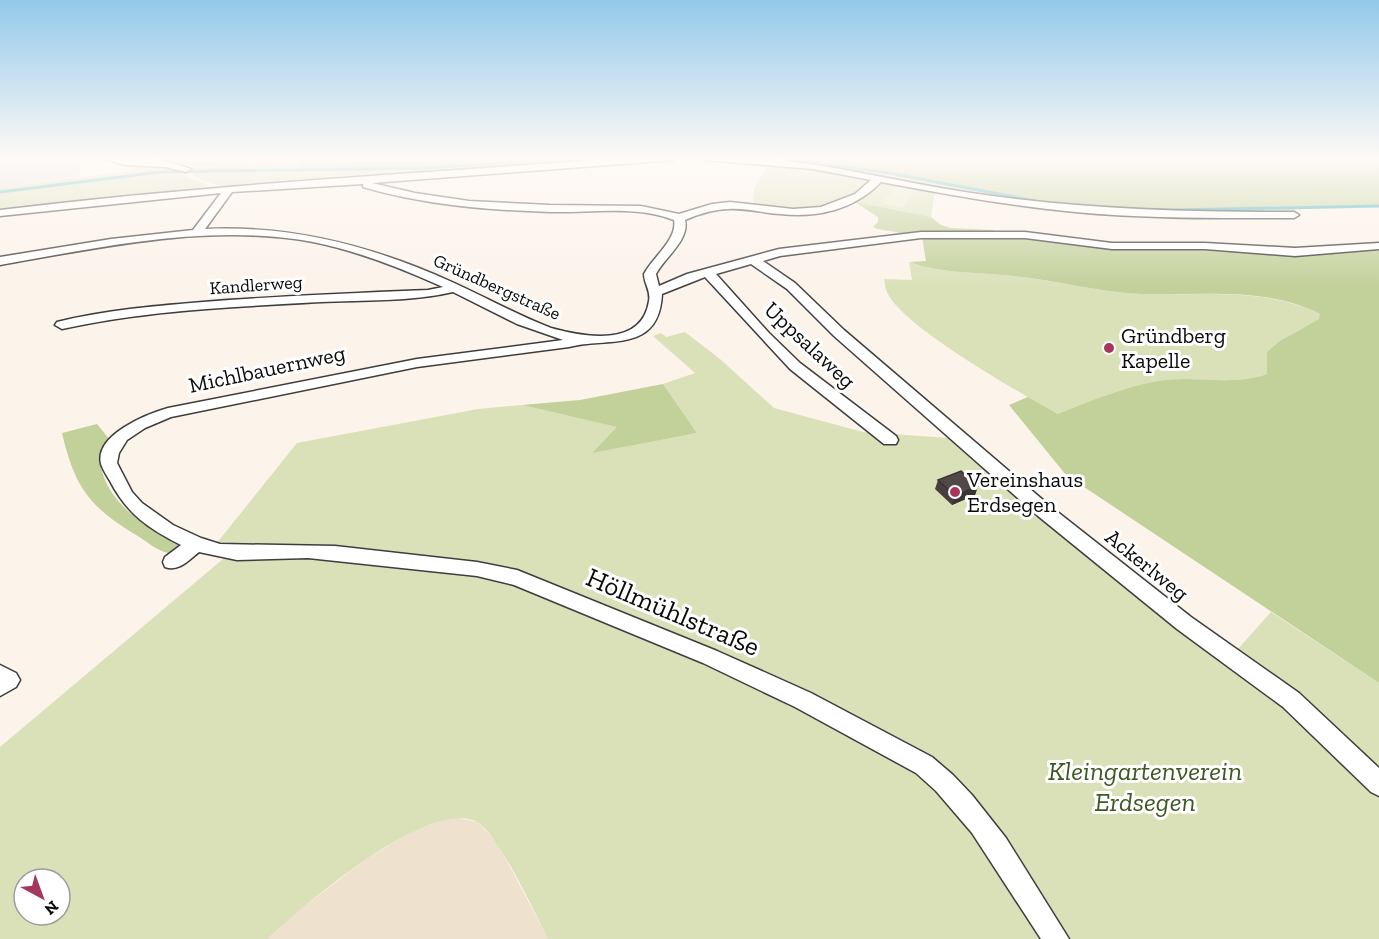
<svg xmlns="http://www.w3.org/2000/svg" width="1379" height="939" font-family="'Zilla Slab',serif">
<rect width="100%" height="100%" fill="#fcf3ea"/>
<path fill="#e5dfe8" d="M0 157H99L103 159 82 167 79 176 0 188Z"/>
<path fill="#eee2ce" d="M452 817 478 822 498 844 548 939H268L294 914 365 860 412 831Z"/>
<path fill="#dae1b9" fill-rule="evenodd" d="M300 157V165L303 169 421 167 591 157H649L224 187 194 177 190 169 184 166 211 167Z
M734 157H778L849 166 1013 197 1196 209 1290 206 1299 213 1114 211 965 193 824 167Z
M771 162 867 177 872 181C865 187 858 195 850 199 821 214 785 210 753 206L754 188Z
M140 163 184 170 188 177 210 186 0 212V188L128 171Z
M881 182 935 191 931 217 855 202Z
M909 262C944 274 978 272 1013 276 1055 280 1097 292 1140 294 1199 296 1266 287 1320 314V319C1296 332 1266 343 1267 374 1233 386 1200 376 1165 380 1135 383 1086 402 1058 414 1022 394 901 326 887 292 885 288 885 283 884 279L912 280Z
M685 332 720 359 774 408 863 432 949 438 952 435 1229 659 1271 612 1379 683V939H1062L944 776 520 576 216 544 297 443 478 409 522 405 618 427 593 452 697 433 663 384 695 373 653 336 661 333 666 337Z
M313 555 435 567 515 582 803 706 939 782 1050 939H548C536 915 498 833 477 822 429 797 302 906 268 939H0V747L223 559ZM24 879H60V915H24Z"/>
<path fill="#c2d09a" d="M177 157 204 162 243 157H300C254 162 209 172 163 162Z
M301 157H591L421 167 303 169 300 165Z
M778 157H1371L1379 158V205L1156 210 1086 206 1045 202 901 174Z
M855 202 931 217 941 225 951 228 994 230 995 233 904 235C894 229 882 232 873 227L878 222V217Z
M922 237H1024L1111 248 1374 249 1379 251V683L1066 475 1009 405 1028 397 1058 414C1086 402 1135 383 1165 380 1200 376 1233 386 1267 374V352L1280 341 1319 319 1320 314C1266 286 1199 296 1140 294 1097 292 1055 280 1013 276 978 272 943 274 909 262L926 261Z
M663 384 697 433 592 453 617 427 522 405 580 400Z
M97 424 110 440C106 448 100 457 101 466 107 504 151 531 181 546L175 553C163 555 151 545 141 538 92 509 75 490 62 433Z"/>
<path fill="#e8eac9" d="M896 186 916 190 902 208 882 203Z"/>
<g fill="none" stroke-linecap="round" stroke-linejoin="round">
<path stroke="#46aeba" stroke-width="3" d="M770 157 889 173 1041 202
M0 192 160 172 424 168 603 157
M1175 210 1379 206"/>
<g stroke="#3d3d3d" stroke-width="3">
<path id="street" d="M100 157 166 161 191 169 186 172 166 167 124 165Z
M639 157H679L674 160 372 183 415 193 469 201 550 205 641 206 679 214 712 204 730 202 793 209 821 207 855 194 871 180 813 169 705 160 700 157C793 153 880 179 971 193 1080 209 1184 212 1294 212L1299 215 1294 218C1221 218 1148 219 1075 212 1010 206 945 194 881 182 854 210 817 218 780 214 763 213 746 208 729 209 714 209 699 214 685 220 690 240 664 258 656 274L659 286 687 274 779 249 921 232H1025L1112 243H1205L1295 248 1379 243V249L1295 256 1205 249H1112L1025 238H921L780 256 763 261 795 283 844 330 1050 506 1191 617 1299 693 1379 768V796L1371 792 1283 707 1177 629 1038 516 834 336 787 289 751 264 716 274 769 333 800 363 896 436 898 440 896 444H884L790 369 705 277 662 294C659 354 608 337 569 347L417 367 171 417 145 428 127 440 119 453 117 463 132 492 142 503 173 525 201 538 220 544 335 546 477 562 517 570 717 651 811 693 932 757 953 775 972 795 1006 838 1069 939H1041L972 833 936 791 916 773 795 707 703 663 514 585 477 576 308 558 237 560 199 552C189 560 179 572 165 567L163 562 165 557 181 545C149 529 127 514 110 481 107 476 103 470 101 464 94 435 147 414 168 408L417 359 563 340 517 324 453 292C410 302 365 300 321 302 235 307 146 310 62 329L55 325 57 322C105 310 154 306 203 302 278 296 353 293 428 290L443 287C401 268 358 251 313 242 209 223 102 247 0 265V257L111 239 193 230 221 193 0 216V210C212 184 425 173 639 157ZM363 184V187C424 205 487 210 550 212 591 213 636 205 674 220 678 239 652 258 644 274 644 284 651 290 649 301 642 348 584 337 551 328 517 315 485 297 452 282 373 246 292 225 205 229L232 192Z
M0 665 16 673 20 680 16 687 0 696Z"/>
</g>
<use href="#street" fill="#fff" fill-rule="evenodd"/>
</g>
<path fill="#463f3e" d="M938 480 978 486 975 495 952 505 935 489Z"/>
<path fill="#393332" d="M978 486 975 495 952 505 955 496Z"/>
<path fill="#514948" stroke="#393332" stroke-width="1.5" d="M961 471 978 486 955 496 938 480Z"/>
<linearGradient id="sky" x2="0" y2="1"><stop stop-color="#93c9ea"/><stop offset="0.55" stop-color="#fefaf6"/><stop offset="1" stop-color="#fefaf6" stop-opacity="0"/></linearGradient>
<rect width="1379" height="288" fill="url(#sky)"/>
<g fill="#a7365c" stroke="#fff" stroke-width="2">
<circle cx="1109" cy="348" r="6"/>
<circle cx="955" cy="492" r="6"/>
</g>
<g text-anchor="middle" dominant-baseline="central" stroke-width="6" stroke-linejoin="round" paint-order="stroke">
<g font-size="18" fill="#0a0a0a" stroke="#fff">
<text transform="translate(256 285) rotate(-4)">Kandlerweg</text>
<text transform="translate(497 287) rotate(24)">Gründbergstraße</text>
</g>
<g font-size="22" fill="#0a0a0a" stroke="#fff" text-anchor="start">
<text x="1121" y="335">Gründberg<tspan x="1121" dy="25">Kapelle</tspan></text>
<text x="967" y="479">Vereinshaus<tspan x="967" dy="25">Erdsegen</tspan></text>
</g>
<g font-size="22" fill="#0a0a0a" stroke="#fff">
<text transform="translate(810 345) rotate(43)">Uppsalaweg</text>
<text transform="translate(267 369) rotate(-12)">Michlbauernweg</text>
<text transform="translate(1147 565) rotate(39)">Ackerlweg</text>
</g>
<g font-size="27" fill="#0a0a0a" stroke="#fff">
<text transform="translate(673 612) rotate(23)">Höllmühlstraße</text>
</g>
<g font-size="27" font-style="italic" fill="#3e5824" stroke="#fff">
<text x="1145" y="771">Kleingartenverein<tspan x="1145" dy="31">Erdsegen</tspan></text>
</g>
</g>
<g transform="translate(42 897) rotate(139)"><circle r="28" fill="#ffffff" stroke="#9d9d9d" stroke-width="1.5"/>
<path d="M0-4.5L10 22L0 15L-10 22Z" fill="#a7365c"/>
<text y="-9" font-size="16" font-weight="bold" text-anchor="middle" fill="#0a0a0a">N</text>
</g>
</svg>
